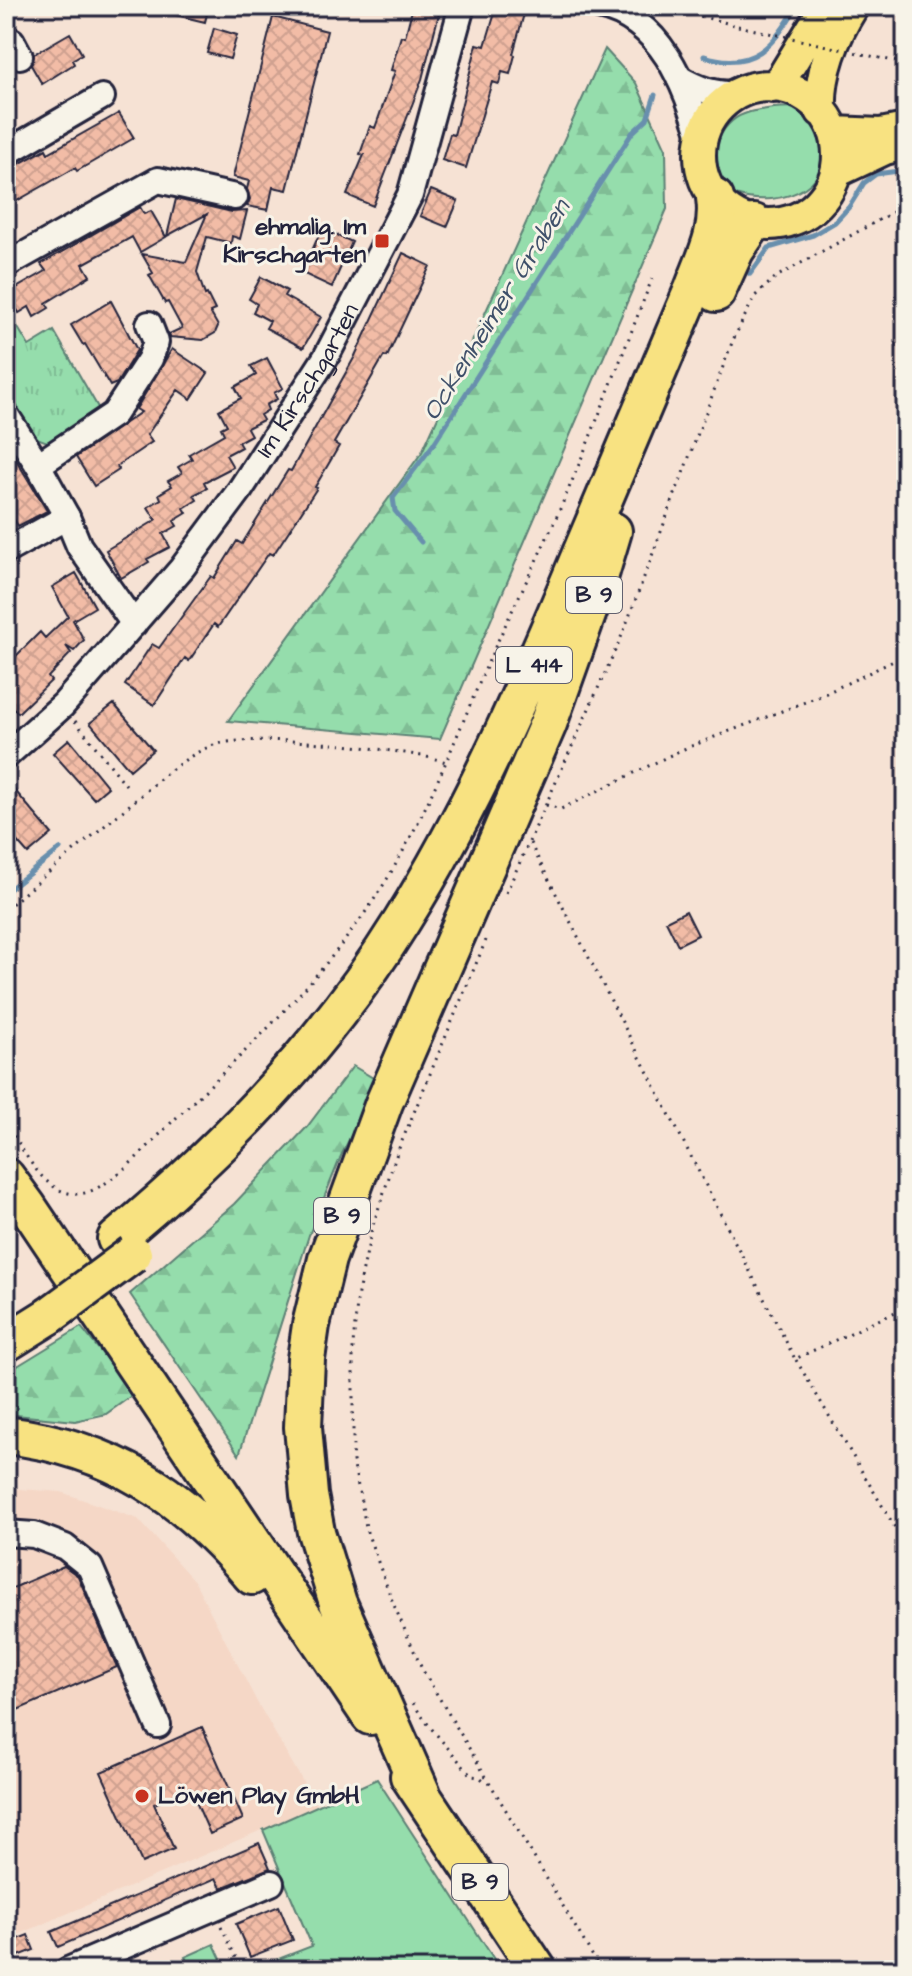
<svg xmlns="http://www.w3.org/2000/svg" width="912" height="1976" font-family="'Architects Daughter',sans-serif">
<defs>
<pattern id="forest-firs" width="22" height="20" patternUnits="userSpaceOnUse" patternTransform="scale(2)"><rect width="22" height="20" fill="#95ddac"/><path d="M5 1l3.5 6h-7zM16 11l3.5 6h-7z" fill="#80bd95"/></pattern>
<pattern id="park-tufts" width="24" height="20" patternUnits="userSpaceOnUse" patternTransform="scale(2)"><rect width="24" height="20" fill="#95ddac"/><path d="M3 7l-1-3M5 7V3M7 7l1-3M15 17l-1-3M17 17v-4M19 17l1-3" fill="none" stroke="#80bd95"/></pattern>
<pattern id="building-cross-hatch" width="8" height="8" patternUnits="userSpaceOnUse" patternTransform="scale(2)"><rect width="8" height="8" fill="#f2bca6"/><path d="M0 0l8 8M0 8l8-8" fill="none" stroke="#cfa190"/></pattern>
</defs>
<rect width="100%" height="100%" fill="#f6e2d4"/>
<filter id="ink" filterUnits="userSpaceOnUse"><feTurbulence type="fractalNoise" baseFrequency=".0125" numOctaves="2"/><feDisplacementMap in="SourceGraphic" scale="16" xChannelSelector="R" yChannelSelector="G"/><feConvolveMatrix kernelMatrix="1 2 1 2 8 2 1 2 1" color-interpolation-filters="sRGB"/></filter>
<g filter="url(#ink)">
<path fill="#f5d7c6" d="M6 1488 61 1492 138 1519 195 1582 257 1702 317 1806 6 1940Z"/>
<path fill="#95ddac" stroke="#5c8074" stroke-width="2" d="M774 108C781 108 791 106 799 108 807 109 813 116 817 123 847 183 783 212 732 194 714 173 708 142 732 121 743 111 760 110 774 108Z
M377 1779 501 1970H250L312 1946 263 1830Z"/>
<path fill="url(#forest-firs)" stroke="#5c8074" stroke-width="2" d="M605 49 636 83 666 149 667 209 440 739 228 721 422 452Z
M353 1066 378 1081 341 1156 309 1235 239 1455 130 1294 234 1204 307 1127Z
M81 1327 134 1394 106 1414 75 1421 6 1414V1373Z"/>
<path fill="url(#park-tufts)" stroke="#5c8074" stroke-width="2" d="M6 308 29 346 54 331 100 411 50 443 34 437 6 393Z
M214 1944 225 1968 191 1970 185 1957Z"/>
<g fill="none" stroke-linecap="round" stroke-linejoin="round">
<path stroke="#688fad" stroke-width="5" d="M704 56C753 72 774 45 797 6
M750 274 769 248 813 235 835 222 849 207 864 183 876 174 906 170
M421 542 395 511 393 498 433 445 632 133 647 119 655 95
M6 892 60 849"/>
</g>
<path fill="url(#building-cross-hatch)" stroke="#22223b" stroke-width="2" d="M163 6H209L205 22 163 12Z
M413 6H441L422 79 373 206 347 195 364 155 360 154 370 126 375 128 395 71 391 70 401 36 405 37Z
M497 6 525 10 513 54 515 55 510 74 502 72 499 84 492 82 466 168 442 160 450 134 454 135 477 44 485 46Z
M273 17 327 31 287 190 273 187 268 210 247 206 250 199 247 189 249 181 233 177Z
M214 28 237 35 230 59 207 53Z
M70 33 82 54 72 60 74 64 42 84 31 65 34 54Z
M119 113 134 138 77 171 75 168 6 207V171L46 149 48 153Z
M431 190 458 201 447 227 420 216Z
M176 199 232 212 247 211 240 239 232 236 231 243 207 237 197 272 205 295 207 294 215 310 210 312 218 326 215 333 203 340 170 337 169 334 182 328 168 302 165 303 149 275 153 273 142 254 186 262 207 214 167 236Z
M140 207 144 214 151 211 166 237 140 252 132 237 83 264 90 276 46 303 49 308 34 317 29 307 19 313 8 293 46 271 41 264Z
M322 228 352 242 332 287 302 273Z
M403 253 430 266 387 357 384 356 334 443 339 446 315 487 317 488 273 555 269 553 218 627 214 624 189 661 185 658 154 705 125 685 152 644 159 648 211 576 214 578 237 541 242 544 288 470 291 471 354 358Z
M261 277 287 291 284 296 321 317 303 348 266 328 270 321 253 312 257 304 249 299Z
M111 301 137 350 117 383 110 386 85 344 83 345 71 325Z
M172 349 208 373 191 399 178 390 147 435 152 442 117 466 119 470 94 486 76 457 141 412 136 409Z
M267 358 283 388 274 393 277 399 266 405 268 410 260 415 263 420 247 428 251 435 238 442 241 447 226 455 233 467 204 482 207 488 194 495 197 500 184 508 187 513 174 521 177 526 163 534 170 547 147 559 149 562 121 578 106 550 156 520 148 507 161 499 159 494 172 486 168 481 182 473 178 467 192 459 189 454 224 434 221 428 227 425 219 410 241 398 235 387 256 375 251 366Z
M6 443 47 511 18 526 6 506Z
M76 573 95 607 73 620 84 640 74 651 66 646 71 653 48 677 51 681 18 713 6 700V666L40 632 45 638 68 616 52 587Z
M114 704 153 750 130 770 90 723Z
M69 739 108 787 94 799 53 753Z
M6 780 52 834 28 854 6 829Z
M686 911 698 935 678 945 666 921Z
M64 1566 78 1576 117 1667 6 1715V1591Z
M202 1727 243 1819 210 1834 190 1788 154 1804 174 1849 142 1863 101 1772Z
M259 1843 270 1868 221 1888 216 1878 58 1947 51 1932Z
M279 1906 293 1940 250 1957 236 1924Z
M28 1935 34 1950 6 1961V1944Z"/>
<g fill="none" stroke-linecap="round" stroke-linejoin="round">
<g stroke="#22223b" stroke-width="30">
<g id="minor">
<path d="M599 6C662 20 684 83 702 139"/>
<path d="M6 45 12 41 20 56"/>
<path d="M679 78C698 89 714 95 737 94"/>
<path d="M6 153 102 97"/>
<path d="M6 265 158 180 235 197"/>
<path d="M6 415 38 465 67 517 79 546 134 624"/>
<path d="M38 465 114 414 150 359 156 342 149 324"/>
<path d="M6 551 67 517"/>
<path id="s1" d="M6 756 63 705 182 568 240 490 326 357 410 195 462 6"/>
<path d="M6 1533 34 1535 65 1547 90 1567 158 1725"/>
<path d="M68 1970 271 1883"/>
</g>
</g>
<g stroke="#22223b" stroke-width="36">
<path id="major" d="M700 155a69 69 0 1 1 138 0a69 69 0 1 1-138 0Z
M773 87 782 78 826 6
M821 111C819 73 833 38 853 6
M834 132 881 134 906 129
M836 172 885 149 906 144"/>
</g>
<g stroke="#22223b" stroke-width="42">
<path id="highway" d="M716 293 735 251 754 223
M6 1177 28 1207 370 1716
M116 1239C224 1149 327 1042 402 921 475 804 529 678 582 551 619 464 656 376 693 289 704 259 720 231 715 198
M6 1343 49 1316
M6 1435C112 1448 184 1495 252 1576
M409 1776 538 1970
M422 1794 338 1603 316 1532 309 1495 303 1427 306 1359 311 1325 327 1259 384 1103 548 724 593 598 613 531"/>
</g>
<path stroke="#22223b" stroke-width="3" stroke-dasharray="2 6" stroke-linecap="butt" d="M662 6 738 26
M902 63 906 64
M75 721 126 785
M546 805 561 809 681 750 818 697 906 655
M530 843 795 1359 906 1307
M506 893 623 633 733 340 755 296 776 277 906 205
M6 909C47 873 90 838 132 803 156 783 181 758 211 746 247 731 407 749 446 762
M486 940 397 1153 372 1228 358 1293 353 1345V1461L367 1532 393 1603 422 1669 601 1970
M6 1122C22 1147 41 1192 75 1194 106 1196 153 1140 175 1119 245 1052 316 985 371 904 422 829 454 741 490 658 515 603 543 549 567 493 597 422 624 350 652 279
M796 1360 906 1546
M413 1703C430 1730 452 1751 471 1776L480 1777 484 1781
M221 1927 242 1970"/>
<use href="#minor" stroke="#f7f3e8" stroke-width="24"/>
<use href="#major" stroke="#f8e281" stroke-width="30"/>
<use href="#highway" stroke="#f8e281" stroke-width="36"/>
<g stroke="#22223b" stroke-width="42" stroke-linecap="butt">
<path id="highway-bridge" d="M49 1316 133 1254"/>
</g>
<path stroke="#22223b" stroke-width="3" stroke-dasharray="2 6" stroke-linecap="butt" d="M738 26 902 63"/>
<use href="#highway-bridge" stroke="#f8e281" stroke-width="36"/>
</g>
</g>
<g fill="#c8321e" stroke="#f7f3e8" stroke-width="3">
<rect x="374" y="233" width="16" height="16" rx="4"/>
<circle cx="142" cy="1796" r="8"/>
</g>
<g text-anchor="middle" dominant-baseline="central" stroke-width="6" stroke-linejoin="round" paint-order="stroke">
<g fill="#f7f3e8" stroke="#62616f" stroke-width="2">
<rect x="566" y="577" width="56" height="36" rx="6"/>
<rect x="496" y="647" width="76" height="36" rx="6"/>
<rect x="314" y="1198" width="56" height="36" rx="6"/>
<rect x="452" y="1864" width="56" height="36" rx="6"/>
</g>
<g font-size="22" font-weight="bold" fill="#22223b">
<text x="594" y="595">B 9</text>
<text x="534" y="665">L 414</text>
<text x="342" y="1216">B 9</text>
<text x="480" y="1882">B 9</text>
</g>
<g font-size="24" font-weight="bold" fill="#22223b" stroke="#f7f3e8" text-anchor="end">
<text x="366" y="227">ehmalig. Im<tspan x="366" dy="28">Kirschgarten</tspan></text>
<text x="158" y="1796" text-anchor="start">Löwen Play GmbH</text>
</g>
<g font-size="24" fill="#22223b" stroke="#f7f3e8">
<text stroke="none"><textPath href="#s1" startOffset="484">Im Kirschgarten</textPath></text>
</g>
<g font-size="26" font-style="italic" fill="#3f506a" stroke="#f7f3e8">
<text transform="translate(496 310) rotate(-58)">Ockenheimer Graben</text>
</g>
</g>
<rect width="912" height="1976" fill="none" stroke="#f7f3e8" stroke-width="32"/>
<rect x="16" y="16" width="880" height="1944" fill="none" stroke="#22223b" stroke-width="3" filter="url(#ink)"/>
</svg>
